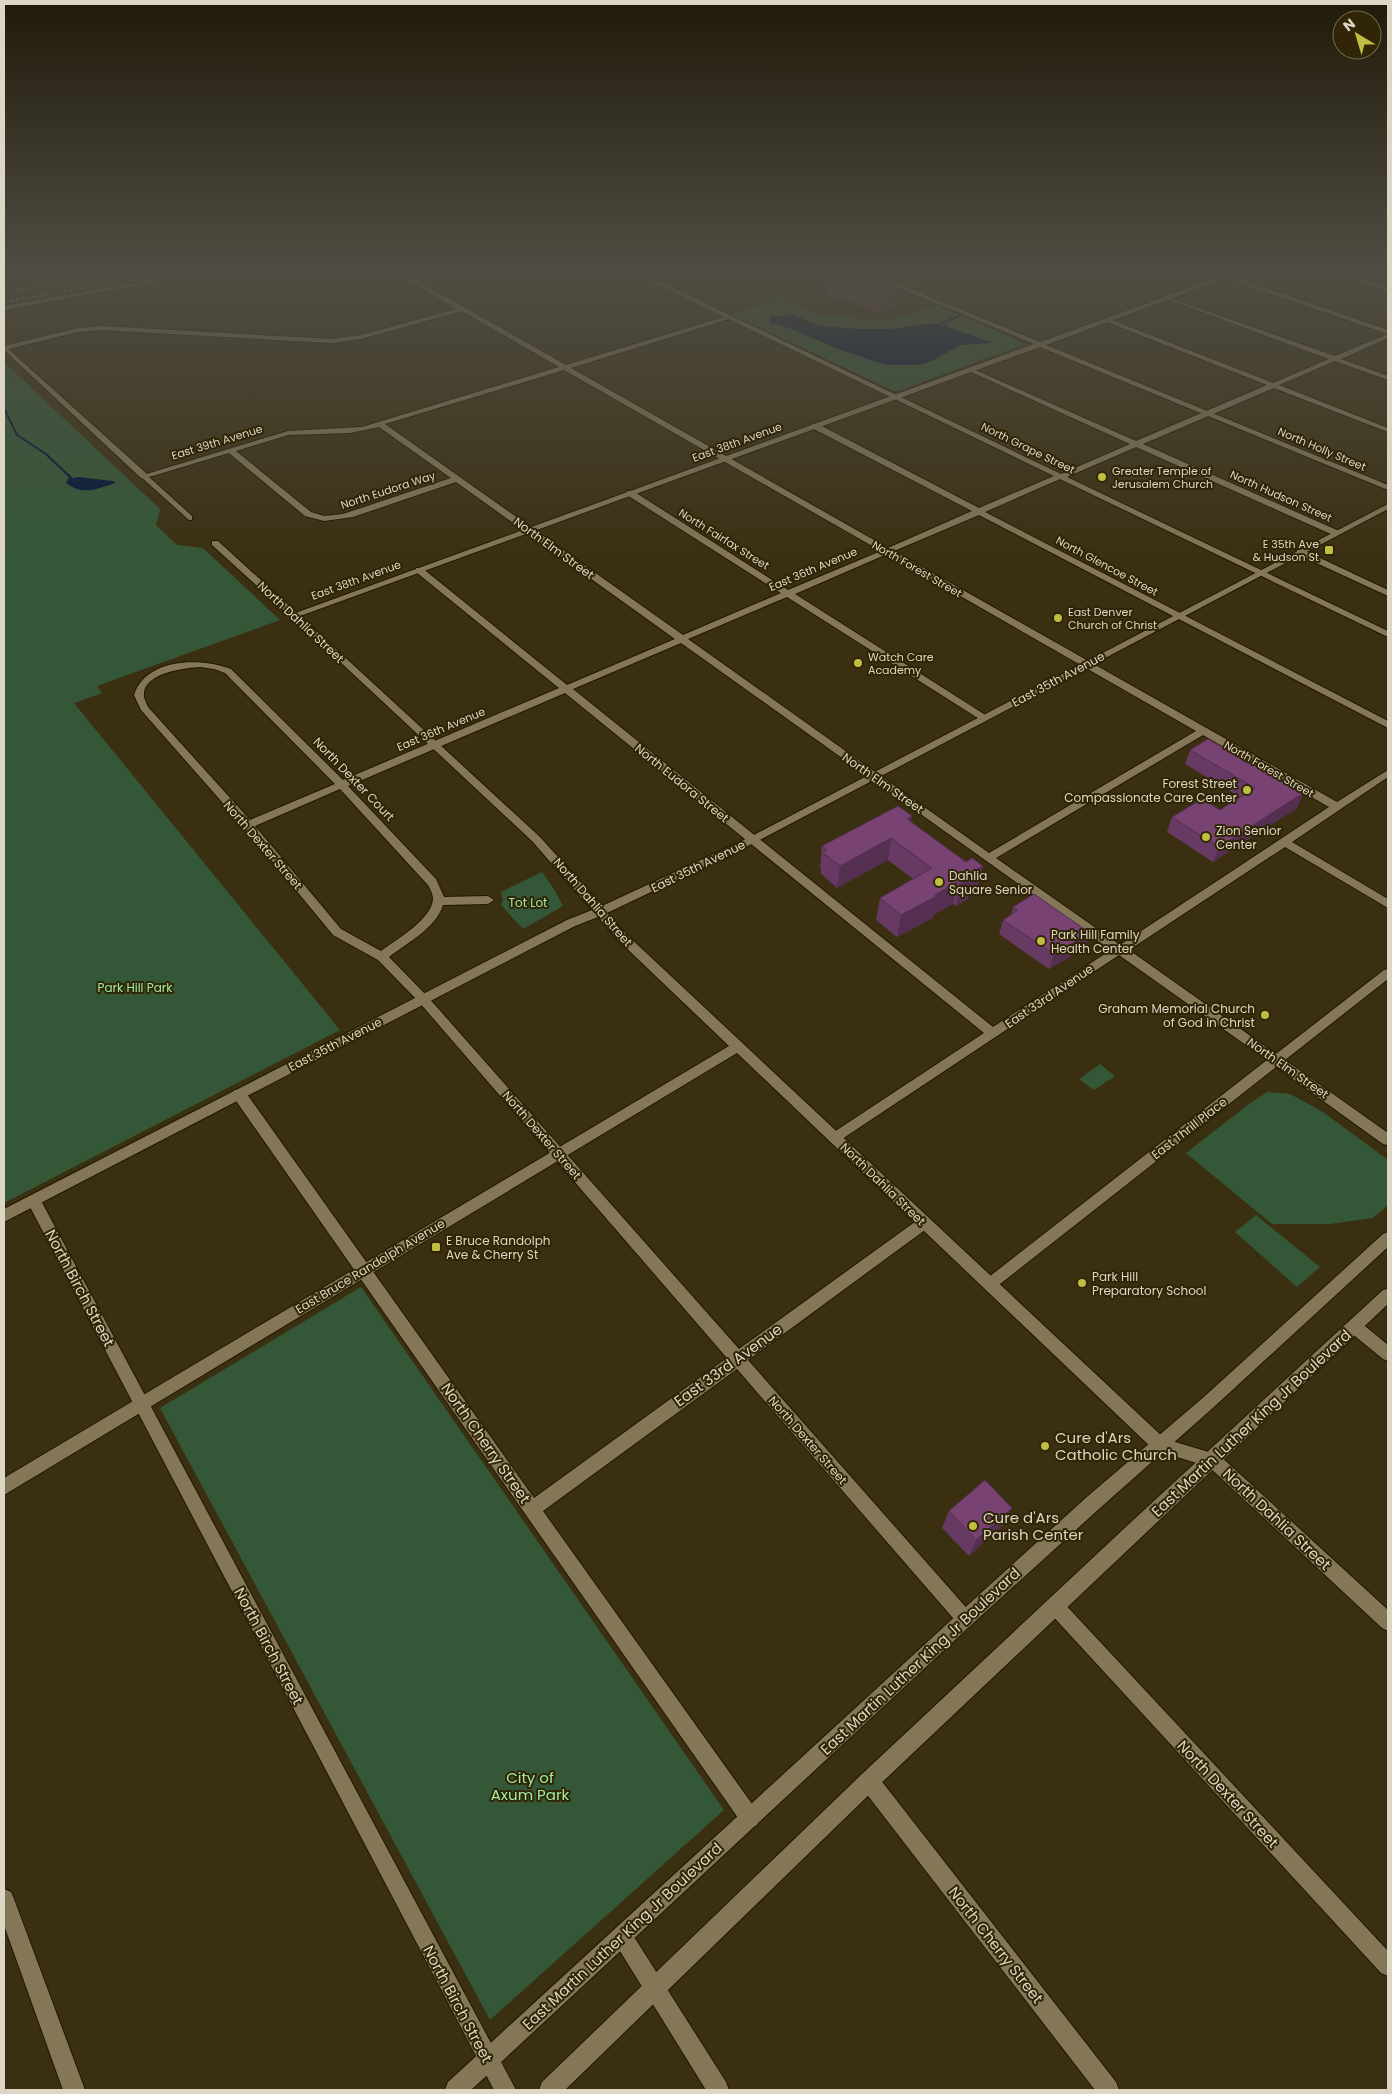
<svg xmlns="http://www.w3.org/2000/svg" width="1392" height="2094" font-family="Poppins,sans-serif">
<rect width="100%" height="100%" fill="#3a2f11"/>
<path fill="#463236" d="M742 270H803L767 281Z"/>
<path fill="#345837" d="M782 298 822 317 829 315 835 317 846 314 864 321H885L938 305 1025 344 901 390 894 391 731 314Z
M4 362 160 509 156 525 177 545 203 548 280 620 97 686 102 693 74 703 340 1030 4 1203Z
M542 872 554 889 563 906 523 929 501 905 503 900 501 892Z
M1100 1064 1115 1076 1094 1090 1079 1079Z
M1267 1092 1290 1094 1323 1112 1388 1160V1205L1373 1218 1330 1224H1272L1186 1153 1249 1104Z
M1256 1215 1320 1267 1297 1287 1235 1232Z
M361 1287 724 1810 490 2020 160 1408Z"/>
<path fill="#00153a" d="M794 315 820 326 859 329H889L935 323 994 343 960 345 934 360 919 365H886L838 349 789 328 770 323V318L772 316Z
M78 477 113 481 116 483C95 489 84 496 66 483L68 479Z"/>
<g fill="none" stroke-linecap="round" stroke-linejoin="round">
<path stroke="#00153a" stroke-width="2" d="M938 325 961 315
M938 327 947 326
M4 408 17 435 46 454 69 476"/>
<path stroke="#00153a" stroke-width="2.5" d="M68 475 71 478"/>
<g stroke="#211700" stroke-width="2">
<path id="minor" d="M391 270H399L566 365 724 317 628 270H636L1061 474 1130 444 969 371V369H973L1136 441 1267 385 1105 321V319H1109L1273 383 1329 359 1167 299V297L1335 356 1388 334V338L1341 359 1388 376V380L1335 361 1279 385 1388 428V432L1274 388 1143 444 1339 531V535H1333L1136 447 1067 477 1388 631V637L1060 479 985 512 1388 721V728L979 515 894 551 1337 802 1388 770V777L1292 842 1388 899V908L1285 847 1129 950 1276 1054 1384 970 1388 969V979L1285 1060 1388 1133V1145L1383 1144 1276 1067 995 1288 990 1290 985 1288 983 1284 985 1280 1267 1060 1119 955 836 1143 831 1142 829 1138 831 1134 984 1033 565 693 348 786 436 879 444 897 488 896 494 900 488 904 443 905C436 928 407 943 389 957L427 996 739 1349 919 1219 924 1217 929 1219 931 1223 929 1227 748 1360 971 1613 974 1619 971 1625 965 1628 959 1625 737 1369 543 1511 757 1811 759 1818 757 1825 750 1827 743 1825 234 1098 233 1094 234 1090H244L534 1498 727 1358 419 1002 378 960 333 935 244 827 141 710 134 695C146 658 200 657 231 669L343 780 559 688 416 572V568H422L567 685 675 639 456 482 353 517 324 521 305 516 229 453 149 477 192 516V520H189L140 476 288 431 362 427 559 367 462 311 361 339 331 343 101 330 78 332 4 350V346L78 328 101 326 331 339 361 335 457 309ZM729 319 1054 476 979 508 818 424H812V428L972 511 888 548 571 368ZM564 370 881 551 788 590 633 491H627V495L781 593 683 635 385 424ZM379 427 451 478 343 514 324 516 311 512 236 451 288 435 350 433ZM887 554 1196 731 989 853 688 639 787 597 981 720H987V716L795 594ZM681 643 1111 950 993 1027 573 689ZM200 667 214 669 225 673 335 784 250 820 148 707C147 704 144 699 144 696 142 673 184 668 200 667ZM1203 735 1329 807 1120 945 996 858ZM340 789 427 884C430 888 433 894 433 899 432 919 396 940 381 951L341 929 255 826Z
M942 270H951L900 287 895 286Z
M1227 275 1388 330V334L1225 278Z
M212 541H218L297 613V617H291L212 545Z
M1297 550H1303L1388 590V596L1297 554Z
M34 1195 39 1197 516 2090H494L29 1205 27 1201 29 1197Z
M1355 1320 1360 1322 1388 1345V1361L1383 1359 1350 1332 1348 1327 1350 1322Z
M1213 1452 1219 1455 1388 1610V1631L1382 1628 1207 1465 1205 1460 1207 1455Z
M1055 1597 1061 1600 1388 1951V1976L1381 1973 1049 1612 1046 1606 1049 1600Z
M869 1772 876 1774 1116 2082 1119 2090H1095L862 1788 860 1781 862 1774Z
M4 1889 11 1892 14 1899 85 2090H63L4 1925Z
M622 1926 629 1929 726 2082 729 2090H706L615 1943 612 1936 615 1929Z"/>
</g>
<g stroke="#211700" stroke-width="2">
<path id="tertiary" d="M205 270H219L4 310V306Z
M856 270H864L1040 342 1239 270H1248L1046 345 1388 485V490L1040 347 300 616 540 837 602 906 748 838 1388 504V509L756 842 607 913 626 934 1165 1439 1219 1455 1221 1460 1219 1465 1213 1468 1154 1450 737 1053 4 1495V1478L729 1046 618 940 598 917 575 926 4 1222V1209L567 920 592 910 532 841 290 615 1034 344Z
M1325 270H1334L1388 288V292Z
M4 345 147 474V478H141L4 350Z"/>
</g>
<g stroke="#211700" stroke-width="2">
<path id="secondary" d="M1388 1232V1247L1215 1406 1100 1508 971 1625 471 2090H445L448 2082 959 1613 1088 1496 1205 1396 1383 1234Z
M1388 1289V1304L876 1788 565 2090H539L542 2082 862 1774 1129 1524 1383 1290Z"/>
</g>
<use href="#minor" fill="#847758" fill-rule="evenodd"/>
<use href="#tertiary" fill="#847758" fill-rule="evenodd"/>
<use href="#secondary" fill="#847758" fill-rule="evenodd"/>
<path stroke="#958d76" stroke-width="2" stroke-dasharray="3 3" stroke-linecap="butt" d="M4 293 142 270
M4 302 195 270"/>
</g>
<path fill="#673a63" d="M861 281 888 284 887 290 901 293 899 305 876 312 854 302 827 296 828 284Z
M1190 750 1303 793 1297 808 1213 862 1167 832 1172 817 1220 810 1240 797 1185 764Z
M911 822 978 888 969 893 968 899 956 906 953 904 933 915V918L897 937 876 920 880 898 913 879 888 860 837 888 821 874V869L820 868 822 846Z
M1013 907 1085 948 1049 969 999 934 1003 920 1011 915Z
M949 1511 1004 1524 969 1556 942 1528Z"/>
<path fill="#542f50" d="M888 284 887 296 881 288Z
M901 293 899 305 876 312 877 300Z
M1303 793 1297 808 1213 862 1219 847Z
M912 816 908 838 907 819Z
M891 838 888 860 837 888 840 866Z
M983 866 978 888 969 893 968 899 956 906 960 884 969 874Z
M957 882 953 904 933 915V918L897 937 901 915Z
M1090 933 1085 948 1049 969 1054 954Z
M1012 1508 1004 1524 969 1556 976 1540Z"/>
<path fill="#784373" stroke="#542f50" d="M844 274 861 281 888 284 881 288 901 293 877 300 855 291 828 284 837 276Z
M1208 739 1303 793 1219 847 1172 817 1202 799 1220 810 1255 788 1190 750Z
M898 806 912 816 907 819 966 862 972 858 983 866 969 874 972 877 960 884 957 882 935 895 937 896 901 915 880 898 932 868 891 838 840 866 823 853 827 850 822 846Z
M1034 894 1090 933 1054 954 1003 920 1018 910 1013 907Z
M985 1480 1012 1508 976 1540 949 1511Z"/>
<linearGradient id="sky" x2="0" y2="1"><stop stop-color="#201a09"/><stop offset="0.48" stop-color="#4f4d43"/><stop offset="1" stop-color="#4f4d43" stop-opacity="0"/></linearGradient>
<rect width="1392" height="563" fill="url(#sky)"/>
<g fill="#bfbe41" stroke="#302506" stroke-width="2">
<circle cx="1102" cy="477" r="5"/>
<rect x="1324" y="545" width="10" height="10" rx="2.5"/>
<circle cx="1058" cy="618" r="5"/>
<circle cx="858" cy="663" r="5"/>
<circle cx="1247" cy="790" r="5"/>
<circle cx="1206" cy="837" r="5"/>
<circle cx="939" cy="882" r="5"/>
<circle cx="1041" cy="941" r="5"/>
<circle cx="1265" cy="1015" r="5"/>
<rect x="431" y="1242" width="10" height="10" rx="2.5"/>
<circle cx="1082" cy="1283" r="5"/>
<circle cx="1045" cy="1446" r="5"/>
<circle cx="973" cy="1526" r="5"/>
</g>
<g text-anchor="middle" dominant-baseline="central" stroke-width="4" stroke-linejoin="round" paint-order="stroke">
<g font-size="11" fill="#ddd6c5" stroke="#302506">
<text transform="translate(217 442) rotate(-17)">East 39th Avenue</text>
<text transform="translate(737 442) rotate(-20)">East 38th Avenue</text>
<text transform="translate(1028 448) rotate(26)">North Grape Street</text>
<text transform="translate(1322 449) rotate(23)">North Holly Street</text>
<text transform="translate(388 490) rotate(-18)">North Eudora Way</text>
<text transform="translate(1281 496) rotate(24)">North Hudson Street</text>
<text transform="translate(724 539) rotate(32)">North Fairfax Street</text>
<text transform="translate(1107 566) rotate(28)">North Glencoe Street</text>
<text transform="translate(813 569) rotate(-23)">East 36th Avenue</text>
<text transform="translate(917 569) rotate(30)">North Forest Street</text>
<text transform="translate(356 580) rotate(-20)">East 38th Avenue</text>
<text transform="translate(441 729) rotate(-23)">East 36th Avenue</text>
<text transform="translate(1269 769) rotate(30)">North Forest Street</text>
</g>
<g font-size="11" fill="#ddd6c5" stroke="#302506" text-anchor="start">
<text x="1112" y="471">Greater Temple of<tspan x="1112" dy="13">Jerusalem Church</tspan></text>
<text x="1319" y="544" text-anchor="end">E 35th Ave<tspan x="1319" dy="13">&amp; Hudson St</tspan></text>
<text x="1068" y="612">East Denver<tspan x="1068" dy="13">Church of Christ</tspan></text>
<text x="868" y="657">Watch Care<tspan x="868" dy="13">Academy</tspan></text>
</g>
<g font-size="12" fill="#ddd6c5" stroke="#302506">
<text transform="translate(554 548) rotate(36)">North Elm Street</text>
<text transform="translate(301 622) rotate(43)">North Dahlia Street</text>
<text transform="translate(1058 679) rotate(-28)">East 35th Avenue</text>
<text transform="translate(354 779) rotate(46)">North Dexter Court</text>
<text transform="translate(682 783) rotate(39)">North Eudora Street</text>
<text transform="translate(883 783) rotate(35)">North Elm Street</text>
<text transform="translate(263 845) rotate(49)">North Dexter Street</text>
<text transform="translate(698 866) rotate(-26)">East 35th Avenue</text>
<text transform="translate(593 902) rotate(49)">North Dahlia Street</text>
<text transform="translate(1049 996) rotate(-34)">East 33rd Avenue</text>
<text transform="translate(335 1044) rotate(-27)">East 35th Avenue</text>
<text transform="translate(1288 1068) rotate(35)">North Elm Street</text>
<text transform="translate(1189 1128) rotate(-38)">East Thrill Place</text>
<text transform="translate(542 1135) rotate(49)">North Dexter Street</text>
<text transform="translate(883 1184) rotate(44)">North Dahlia Street</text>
<text transform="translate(370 1266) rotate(-31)">East Bruce Randolph Avenue</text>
<text transform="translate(808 1440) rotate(49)">North Dexter Street</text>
</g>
<g font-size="12" fill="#ddd6c5" stroke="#302506" text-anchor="start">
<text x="1237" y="783" text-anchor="end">Forest Street<tspan x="1237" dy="14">Compassionate Care Center</tspan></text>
<text x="1216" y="830">Zion Senior<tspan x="1216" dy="14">Center</tspan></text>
<text x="949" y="875">Dahlia<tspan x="949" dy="14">Square Senior</tspan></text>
<text x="1051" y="934">Park Hill Family<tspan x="1051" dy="14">Health Center</tspan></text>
<text x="1255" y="1008" text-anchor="end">Graham Memorial Church<tspan x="1255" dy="14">of God in Christ</tspan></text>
<text x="446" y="1240">E Bruce Randolph<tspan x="446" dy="14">Ave &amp; Cherry St</tspan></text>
<text x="1092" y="1276">Park Hill<tspan x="1092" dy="14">Preparatory School</tspan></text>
</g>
<g font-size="12" fill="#9deca1" stroke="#302506">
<text x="528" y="902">Tot Lot</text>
<text x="135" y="987">Park Hill Park</text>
</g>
<g font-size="15" fill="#ddd6c5" stroke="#302506">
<text transform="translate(80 1288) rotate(62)">North Birch Street</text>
<text transform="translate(728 1365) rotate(-36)">East 33rd Avenue</text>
<text transform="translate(1251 1423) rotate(-43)">East Martin Luther King Jr Boulevard</text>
<text transform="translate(486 1443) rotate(55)">North Cherry Street</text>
<text transform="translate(1277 1519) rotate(43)">North Dahlia Street</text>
<text transform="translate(269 1646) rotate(62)">North Birch Street</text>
<text transform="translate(920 1661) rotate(-43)">East Martin Luther King Jr Boulevard</text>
<text transform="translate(1228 1794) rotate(47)">North Dexter Street</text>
<text transform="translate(622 1936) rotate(-43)">East Martin Luther King Jr Boulevard</text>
<text transform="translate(996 1945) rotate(52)">North Cherry Street</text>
<text transform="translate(458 2004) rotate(62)">North Birch Street</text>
</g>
<g font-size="15" fill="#ddd6c5" stroke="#302506" text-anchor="start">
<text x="1055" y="1437">Cure d'Ars<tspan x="1055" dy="17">Catholic Church</tspan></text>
<text x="983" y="1517">Cure d'Ars<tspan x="983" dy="17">Parish Center</tspan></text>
</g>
<g font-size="15" fill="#9deca1" stroke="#302506">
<text x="530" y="1777">City of<tspan x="530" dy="17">Axum Park</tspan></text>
</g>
</g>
<rect width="1392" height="2094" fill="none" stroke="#ddd6c5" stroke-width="10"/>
<g transform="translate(1357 35) rotate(322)"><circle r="24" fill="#302506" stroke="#756c52"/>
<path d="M0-4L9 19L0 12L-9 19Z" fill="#bfbe41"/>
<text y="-8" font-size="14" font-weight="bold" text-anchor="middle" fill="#ddd6c5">N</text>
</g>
</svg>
